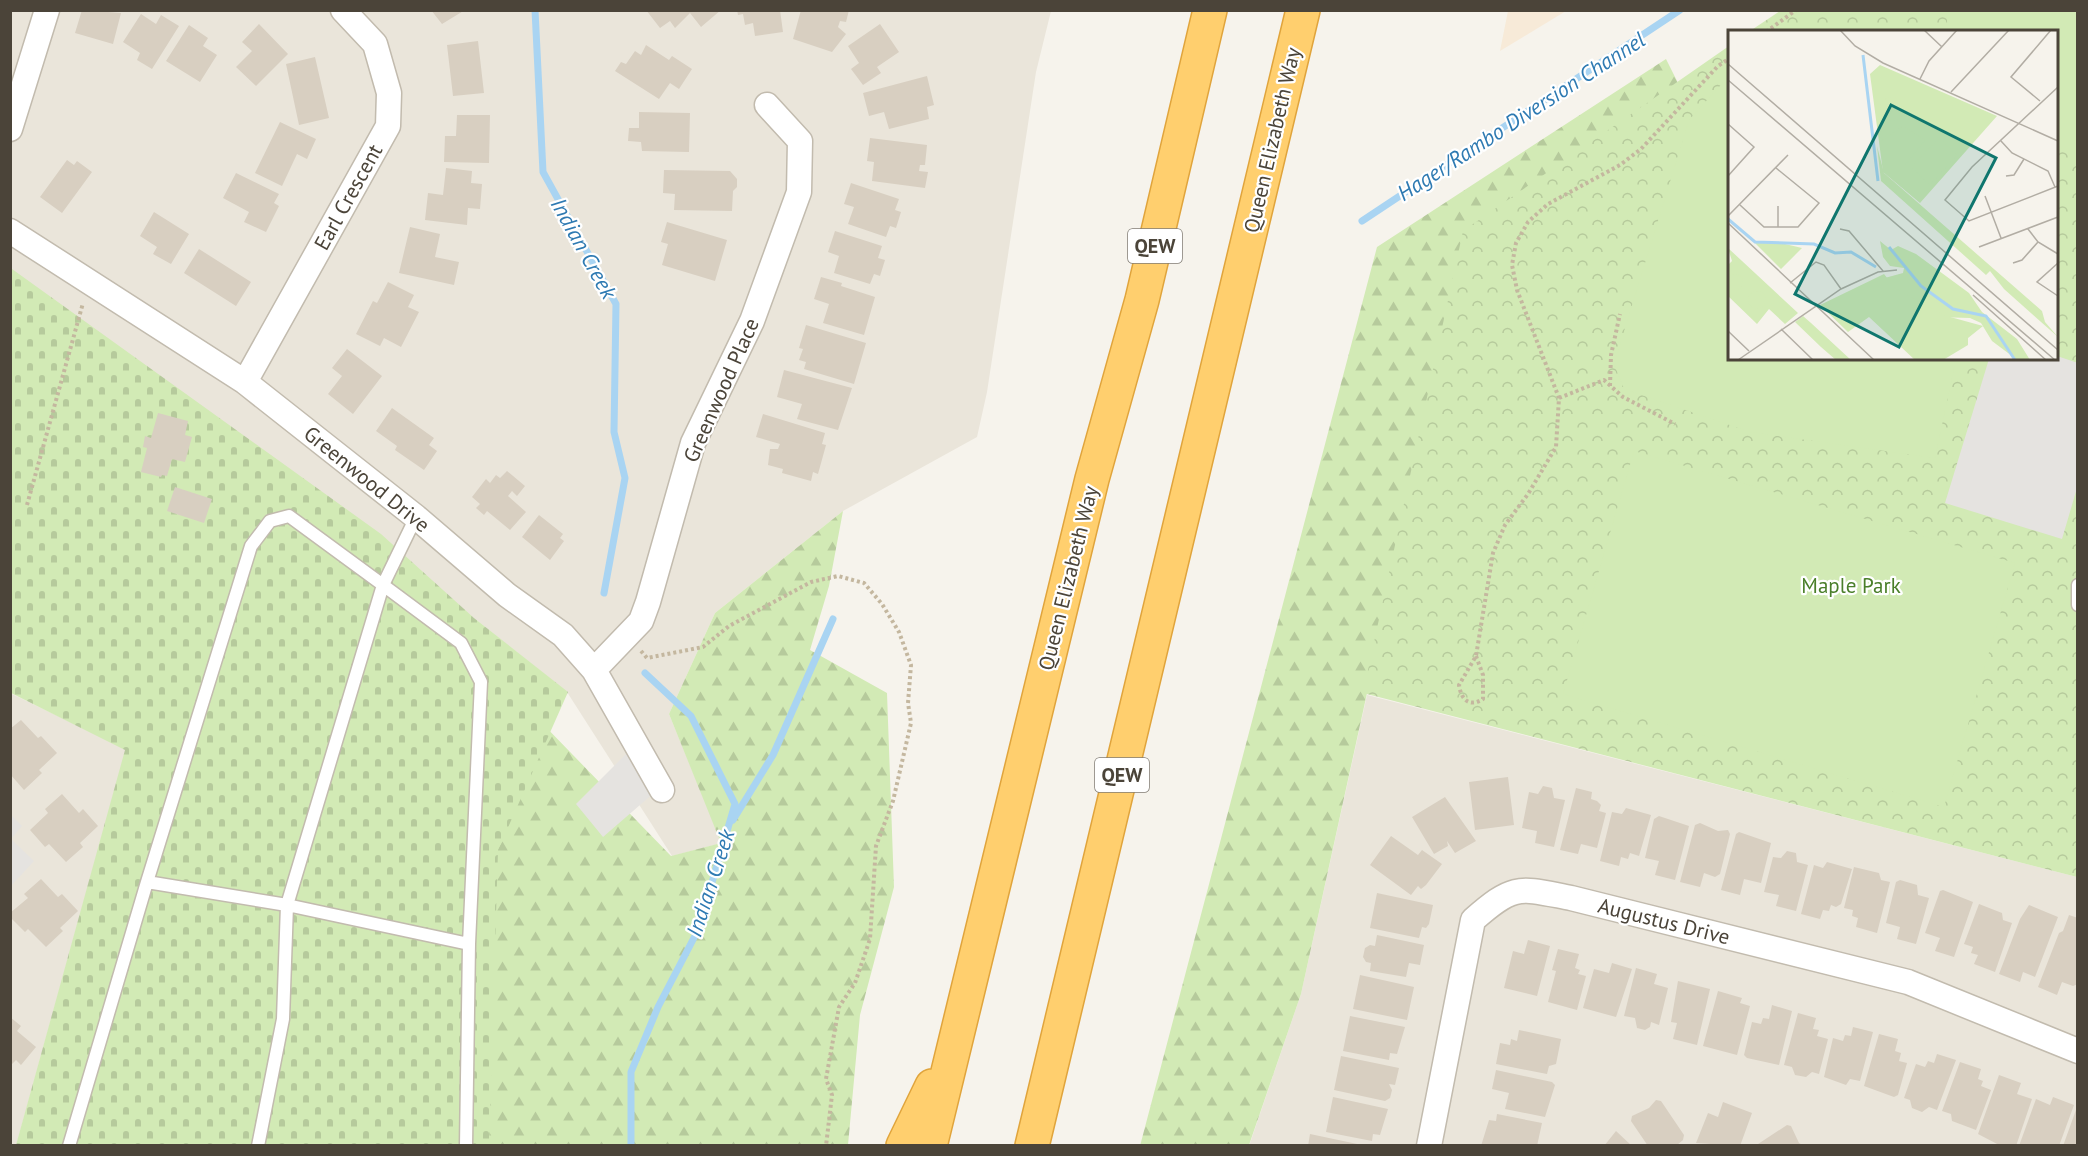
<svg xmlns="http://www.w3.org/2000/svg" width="2088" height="1156" font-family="'PT Sans',sans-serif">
<defs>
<pattern id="forest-firs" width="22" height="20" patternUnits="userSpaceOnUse" patternTransform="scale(1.5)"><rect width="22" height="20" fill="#d2eab5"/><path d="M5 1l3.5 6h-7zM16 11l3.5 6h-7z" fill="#b6ca9c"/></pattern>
<pattern id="cemetery-stones" width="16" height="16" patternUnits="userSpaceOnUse" patternTransform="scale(1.5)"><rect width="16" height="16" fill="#d2eab5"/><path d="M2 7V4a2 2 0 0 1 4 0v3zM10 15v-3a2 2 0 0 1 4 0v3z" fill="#b6ca9c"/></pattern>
<pattern id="park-crowns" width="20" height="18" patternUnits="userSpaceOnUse" patternTransform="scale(1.5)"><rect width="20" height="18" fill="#d2eab5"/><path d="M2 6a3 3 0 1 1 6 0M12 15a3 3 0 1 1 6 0" fill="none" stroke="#b6ca9c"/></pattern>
</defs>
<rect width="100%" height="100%" fill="#f6f3ec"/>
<path fill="#eae5da" d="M11 11H1051L1036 72 987 392 977 437 843 511 715 613 669 714 722 843 672 856 567 692 474 618 11 276Z
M10 693 126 749 16 1146 10 1145Z
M1367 695 2077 877V1145L1249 1146 1301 994Z"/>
<path fill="#f7ead8" d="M1508 11V10L1566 11 1500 51Z"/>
<path fill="url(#forest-firs)" d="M1666 59 1679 85 1466 242 1301 994 1249 1145 1140 1146 1377 247Z
M843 511 829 586 810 650 887 693 894 887 860 1015 848 1145 424 1146 478 767 539 720 671 856 721 843 669 714 715 613Z"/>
<path fill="url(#cemetery-stones)" d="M12 269 381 534 474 618 568 692 498 850 489 1145H16L125 750 11 693Z"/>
<path fill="url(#park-crowns)" d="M1780 11H2077V877L1363 693 1463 231 1729 46 1730 358H2056V32L1750 31Z"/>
<path fill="#d2eab5" d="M1946 11H2077V151L2057 147 2056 32 1948 31Z
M1729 76 1730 358 1956 359 1935 458 1750 432 1624 389 1614 364 1689 120Z
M1634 451 2015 563 1944 807 1563 694Z"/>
<path fill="#e5e3e0" d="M2057 356 2078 363 2077 488 2062 539 1945 503 1989 359Z
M643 737 670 779 603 837 576 804Z
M10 814 22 826 11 839 34 861 11 886Z"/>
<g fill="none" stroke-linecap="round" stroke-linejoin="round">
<path stroke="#a9d4f2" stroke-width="7" d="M535 10 543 172 616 304 614 432 625 478 604 593
M1362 221 1680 10
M733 820 773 755 833 619
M631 1146V1072L658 1007 698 930 735 804 691 716 645 673"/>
</g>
<path fill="#d8cfc1" d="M82 10 121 13 113 44 75 33Z
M431 10H465L442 24Z
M646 10H721L701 27 690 13 675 28 670 21 660 28Z
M737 10H780L783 32 755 36 753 23 745 25 743 14 738 15Z
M801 10H849L846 22 840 21 838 27 846 34 832 52 793 39Z
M141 14 156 24 161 15 179 26 152 69 137 60 140 53 123 42Z
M259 24 288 54 256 86 236 67 252 51 242 42Z
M880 24 899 52 877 67 881 73 863 85 851 69 859 63 848 46Z
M189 25 208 38 203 46 217 55 200 82 166 61Z
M478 41 484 93 453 96 447 45Z
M646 45 669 60 672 56 692 69 679 89 670 83 659 99 615 71 621 62 626 64 635 51 641 55Z
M315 57 329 118 299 125 286 64Z
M927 76 934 105 927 107 929 119 889 129 884 112 869 116 863 93Z
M639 112 690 113 689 152 642 151 641 142 628 141 629 128H639Z
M457 115H490L489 163 444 162 445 136H456Z
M280 122 316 139 307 159 297 154 282 186 255 173Z
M870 138 927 145 925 165H920L919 171 928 172 925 188 872 181 874 162 867 161Z
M67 160 74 165 77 161 92 172 62 213 40 197Z
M446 168 472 171 471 183 482 184 480 209 468 208 467 225 425 220 428 193 443 195Z
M664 170 730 171 737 179V187L733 191 732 211 674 210 675 194 663 193Z
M236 173 279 194 274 203 279 206 266 232 244 222 249 212 223 198Z
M851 183 899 199 895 210 901 212 896 228 890 226 886 237 848 224 854 207 844 204Z
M154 212 189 234 171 264 153 254 157 247 140 236Z
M667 222 727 240 715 281 662 265 668 244 661 242Z
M410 227 440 234 435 257 459 262 454 285 399 273Z
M835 231 882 246 878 258 885 260 880 276 874 274 870 284 834 273 839 256 828 252Z
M199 249 251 282 236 306 184 273Z
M821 277 842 283 841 286 875 297 864 335 823 323 829 304 814 299Z
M388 282 414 295 408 307 419 312 401 347 384 338 380 346 356 334 373 301 377 303Z
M806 325 866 343 854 384 804 369 806 362 799 360 803 349 799 348Z
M347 349 382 376 353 414 328 394 342 376 332 368Z
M784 370 852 388 838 430 797 419 802 404 777 397Z
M392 408 434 438 429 445 437 451 424 470 395 450 397 446 376 431Z
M158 413 188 421 185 435 192 437 185 462 172 459 167 476 162 475 161 477 141 472 147 448 143 447 145 436 151 438Z
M763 414 825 433 822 444 826 445 818 474 813 472 811 481 782 473 783 469 768 465 770 449H778L780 444 756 437Z
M507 471 525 486 517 496 512 491 508 496 526 512 510 530 487 511 484 515 476 508 480 504 472 497 486 479 490 483 496 475 500 478Z
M175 487 212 499 204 523 167 511Z
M539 515 563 534 560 538 564 541 550 560 522 537Z
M21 720 38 738 41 736 57 753 39 770 42 773 24 790 10 774V729Z
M1508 777 1514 825 1475 830 1469 782Z
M1543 786 1552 788 1554 798 1565 800 1554 847 1535 843 1537 831 1522 828 1529 792 1538 794Z
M1576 788 1592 792 1591 799 1597 801 1601 805 1599 811 1606 813 1597 848 1581 844 1578 854 1560 850Z
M62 794 79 813 83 809 98 826 80 843 83 847 66 862 49 844 45 847 30 830 48 813 45 809Z
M1445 797 1476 841 1455 853 1447 841 1448 846 1434 854 1412 817Z
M1626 808 1651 815 1639 856 1630 853 1628 859 1621 857 1619 866 1600 861 1612 812 1622 814Z
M1659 816 1689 826 1675 880 1655 875 1659 861 1645 858 1654 819Z
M1700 823 1718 831 1728 830 1730 834 1720 874 1715 877 1704 873 1700 887 1680 882 1695 825Z
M1739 832 1771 843 1761 883 1744 879 1740 895 1721 890 1736 834Z
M1391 836 1418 855 1422 850 1442 864 1426 885 1421 889 1418 886 1411 895 1370 865Z
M1787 851 1796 853 1797 862 1808 865 1796 911 1776 906 1779 895 1764 892 1773 857 1781 858Z
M1827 862 1852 869 1841 904 1836 907 1831 905 1829 911 1823 910 1820 919 1801 914 1814 865 1823 868Z
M1854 867 1879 873 1881 880 1890 882 1877 933 1856 927 1858 918 1852 916 1853 910 1844 908Z
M41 879 58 897 62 894 78 911 60 928 63 931 46 947 28 929 25 932 10 917V913L28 898 24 894Z
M1900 880 1917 885 1918 895 1929 898 1916 944 1897 939 1900 927 1886 923 1896 882Z
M1943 890 1973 902 1954 957 1935 951 1940 938 1925 933 1940 891Z
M1377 893 1433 905 1429 924 1426 928 1422 927 1419 938 1370 928Z
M1979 904 2002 913 2003 920 2012 923 1995 972 1974 964 1978 955 1971 953 1973 947 1964 944Z
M2029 905 2058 917 2035 977 2023 972 2020 982 1999 974 2020 919Z
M2069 915 2078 918V984L2073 986 2062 982 2057 995 2038 987 2059 933 2063 931Z
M1377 935 1424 945 1420 965 1409 963 1406 977 1370 971 1371 963 1366 962 1363 957 1365 948 1370 945 1375 946Z
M1528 940 1550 946 1537 996 1504 988 1513 951 1524 954Z
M1558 949 1579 954 1575 968 1580 970 1578 974 1586 976 1577 1010 1548 1002 1556 971 1552 970Z
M1612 963 1632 969 1616 1017 1583 1008 1594 969 1609 973Z
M1636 968 1657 974 1654 984 1668 988 1659 1025 1651 1022 1650 1027 1645 1030 1637 1028 1635 1018 1624 1016Z
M1360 975 1414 987 1407 1020 1353 1009Z
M1678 981 1710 989 1697 1045 1673 1039 1677 1023 1671 1022Z
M1718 991 1742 998 1740 1003 1750 1006 1737 1055 1703 1046Z
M1772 1005 1792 1011 1779 1065 1747 1058 1744 1055 1752 1022 1761 1024 1763 1018 1769 1019Z
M1798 1013 1816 1018 1813 1029 1819 1030 1817 1036 1828 1039 1819 1074 1812 1072 1806 1077 1795 1075 1792 1067 1784 1065Z
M1350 1016 1405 1027 1397 1054 1390 1053 1389 1060 1343 1051Z
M10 1017 21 1026 17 1031 36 1047 21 1065 16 1060 10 1066Z
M1853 1027 1873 1032 1860 1081 1850 1079 1846 1085 1824 1077 1833 1038 1843 1041 1845 1035 1851 1036Z
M1519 1030 1561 1039 1556 1064 1549 1066 1547 1074 1496 1064 1500 1043 1510 1045 1511 1039 1517 1041Z
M1879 1034 1898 1039 1895 1051 1901 1053 1899 1061 1907 1063 1898 1095 1894 1097 1864 1086Z
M1937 1054 1956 1060 1937 1110 1929 1107 1922 1112 1912 1108 1910 1100 1904 1098 1916 1064 1925 1067 1928 1061 1934 1063Z
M1341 1056 1399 1068 1395 1085 1389 1084 1392 1090 1390 1098 1385 1101 1334 1090Z
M1960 1062 1981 1069 1978 1079 1983 1081 1981 1086 1991 1090 1976 1130 1952 1121 1951 1114 1942 1111Z
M1496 1070 1552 1082 1555 1085 1545 1117 1505 1109 1509 1093 1492 1089Z
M1999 1075 2021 1083 2017 1094 2032 1099 2016 1146H2001L1978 1134Z
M1333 1097 1388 1109 1380 1135 1373 1134 1372 1141 1326 1132Z
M2053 1097 2074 1105 2059 1146H2019L2036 1099 2050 1105Z
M1656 1100 1661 1101 1684 1135 1683 1140 1677 1145 1648 1146 1631 1121 1632 1116 1649 1108Z
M1723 1102 1752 1113 1740 1146 1696 1143 1708 1113 1718 1117Z
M2077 1107 2078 1146H2063Z
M1497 1114 1542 1123 1537 1146H1481L1489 1120 1496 1121Z
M1787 1125 1791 1126 1799 1143 1804 1146H1755Z
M1616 1131 1632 1146H1604Z
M1310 1134 1362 1145 1361 1146H1308Z"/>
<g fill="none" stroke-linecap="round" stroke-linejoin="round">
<g stroke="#c2bbae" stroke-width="15">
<path id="lane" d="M2078 585V605
M69 1146 147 882
M258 1146 283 1019 287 905 383 585 461 643 481 682 469 944 287 905 147 882 251 546 270 521 289 516 383 585 416 517
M466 1146 469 944"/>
</g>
<g stroke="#c2bbae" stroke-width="27">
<path id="street" d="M10 129 47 10
M10 231 245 382 416 517 507 595 563 635 594 670 662 790
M245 382 388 126 389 93 375 44 343 10
M594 670 641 621 648 602 693 443 752 321 799 192 800 141 767 105
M1429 1146 1473 920C1515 883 1519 888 1571 898L1908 982 2078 1051"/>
</g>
<g stroke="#e0a43c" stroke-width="36">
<path id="highway" d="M903 1146 932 1086
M930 1146 1092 479 1142 300 1210 10
M1032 1146 1303 10"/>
</g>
<path stroke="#c4b79f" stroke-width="4" stroke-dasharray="3 3" stroke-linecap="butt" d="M1766 32 1796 10
M1610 386 1611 355 1620 314
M1559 398 1604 380 1623 397 1675 424
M27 505 83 303
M641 651 647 658 703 647 729 626 811 582 838 576 864 583 882 604 899 632 911 665 908 703 911 723 893 801 876 846 870 939 855 983 839 1007 826 1079 832 1095 826 1146
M1476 656 1483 675V699C1469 708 1461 699 1459 685L1476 656 1493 553 1505 525 1528 494 1556 447 1559 398 1517 290 1512 265 1516 243 1528 222 1548 204 1620 165 1641 149 1718 66 1730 58"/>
<use href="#lane" stroke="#fff" stroke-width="12"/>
<use href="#street" stroke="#fff" stroke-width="24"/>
<use href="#highway" stroke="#ffcf6e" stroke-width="33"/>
</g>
<g text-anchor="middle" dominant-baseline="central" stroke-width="4.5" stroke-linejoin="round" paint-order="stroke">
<g fill="#fff" stroke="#817c74" stroke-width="1.5">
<rect x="1128" y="229" width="54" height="34" rx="4.5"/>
<rect x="1095" y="758" width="54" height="34" rx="4.5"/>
</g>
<g font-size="20" font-weight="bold" fill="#4b4439">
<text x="1155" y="246">QEW</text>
<text x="1122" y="775">QEW</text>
</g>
<g font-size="21" fill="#4b4439" stroke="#fff">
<text transform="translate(1272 140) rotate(-77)">Queen Elizabeth Way</text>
<text transform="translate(348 197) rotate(-61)">Earl Crescent</text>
<text transform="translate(721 390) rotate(-66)">Greenwood Place</text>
<text transform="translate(367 479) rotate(39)">Greenwood Drive</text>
<text transform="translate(1068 578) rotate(-76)">Queen Elizabeth Way</text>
<text transform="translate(1664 921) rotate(14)">Augustus Drive</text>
</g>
<g font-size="21" fill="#4a7f2a" stroke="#fff">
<text x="1851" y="585">Maple Park</text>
</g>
<g font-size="22" font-style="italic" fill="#2e7ab2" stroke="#fff">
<text transform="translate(1521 116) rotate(-33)">Hager/Rambo Diversion Channel</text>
<text transform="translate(584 248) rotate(61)">Indian Creek</text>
<text transform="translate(710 883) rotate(-72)">Indian Creek</text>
</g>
</g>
<g transform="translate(1728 30)">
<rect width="330" height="330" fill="#f6f3ec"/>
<path d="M149 116 156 143 314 281 317 292 330 307 276 259 262 241 258 245 153 151ZM152 211 163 220 170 216 188 224 241 263 254 282 289 309 302 330 288 329 264 311 253 293 242 288 207 287 153 249 175 243 176 238 162 236 155 227Z" fill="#d2eab5"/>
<path d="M156 244 167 258 215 285 255 296 240 308V315L215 330H187L141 287 120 302 92 275Z" fill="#d2eab5"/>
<path d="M152 35 269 86 192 173 155 142 142 44ZM25 211 57 214 74 218 53 239ZM0 218 70 283 57 294 41 279 29 294 0 266V235L4 231ZM75 286 83 293 123 330H108L93 317 67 292Z" fill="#d2eab5"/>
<path d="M152 79a12 12 0 1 1 24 0a12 12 0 1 1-24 0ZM175 96 197 110 177 135 153 111ZM211 108 229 125 202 155 183 137ZM-1 252a8 8 0 1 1 16 0a8 8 0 1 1-16 0ZM20 270a9 9 0 1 1 18 0a9 9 0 1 1-18 0Z" fill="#d2eab5"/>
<path fill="none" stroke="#a9d4f2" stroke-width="3" d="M135 25 150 151M0 189 27 212 86 214 107 223 123 222 148 237M161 217 193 256 225 279 258 286 287 330"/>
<path fill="none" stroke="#b2ada4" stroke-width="1.5" d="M112 0 127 16 155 33 330 111M196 0 214 17M0 34 330 320M192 49 201 31 229 0M0 50 327 330M330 57 244 137 217 170 241 191 330 156M223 62 281 0M312 71 283 47 323 0M0 94 26 117 0 146M273 111 284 123 320 141 327 157M278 146 286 145 296 129M257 166 273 208M12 175 36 197H70L91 173 48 138M0 186 60 125M0 193 146 330M50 197V176M112 199 121 201 155 241M300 199 310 212 330 224M251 217 330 187M285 233 294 230 310 212M330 233 309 252 330 266M62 253 88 232 96 235 113 259M245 265 318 330M53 299 85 330M0 301 21 321M10 330 113 259 150 242 169 240"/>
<path fill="#0f766e" fill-opacity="0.15" stroke="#0f766e" stroke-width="3" d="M163 75 268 128 171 317 67 264Z"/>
<rect width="330" height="330" fill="none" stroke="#4b4439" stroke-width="3"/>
</g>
<rect width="2088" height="1156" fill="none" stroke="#4b4439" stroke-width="24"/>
</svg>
